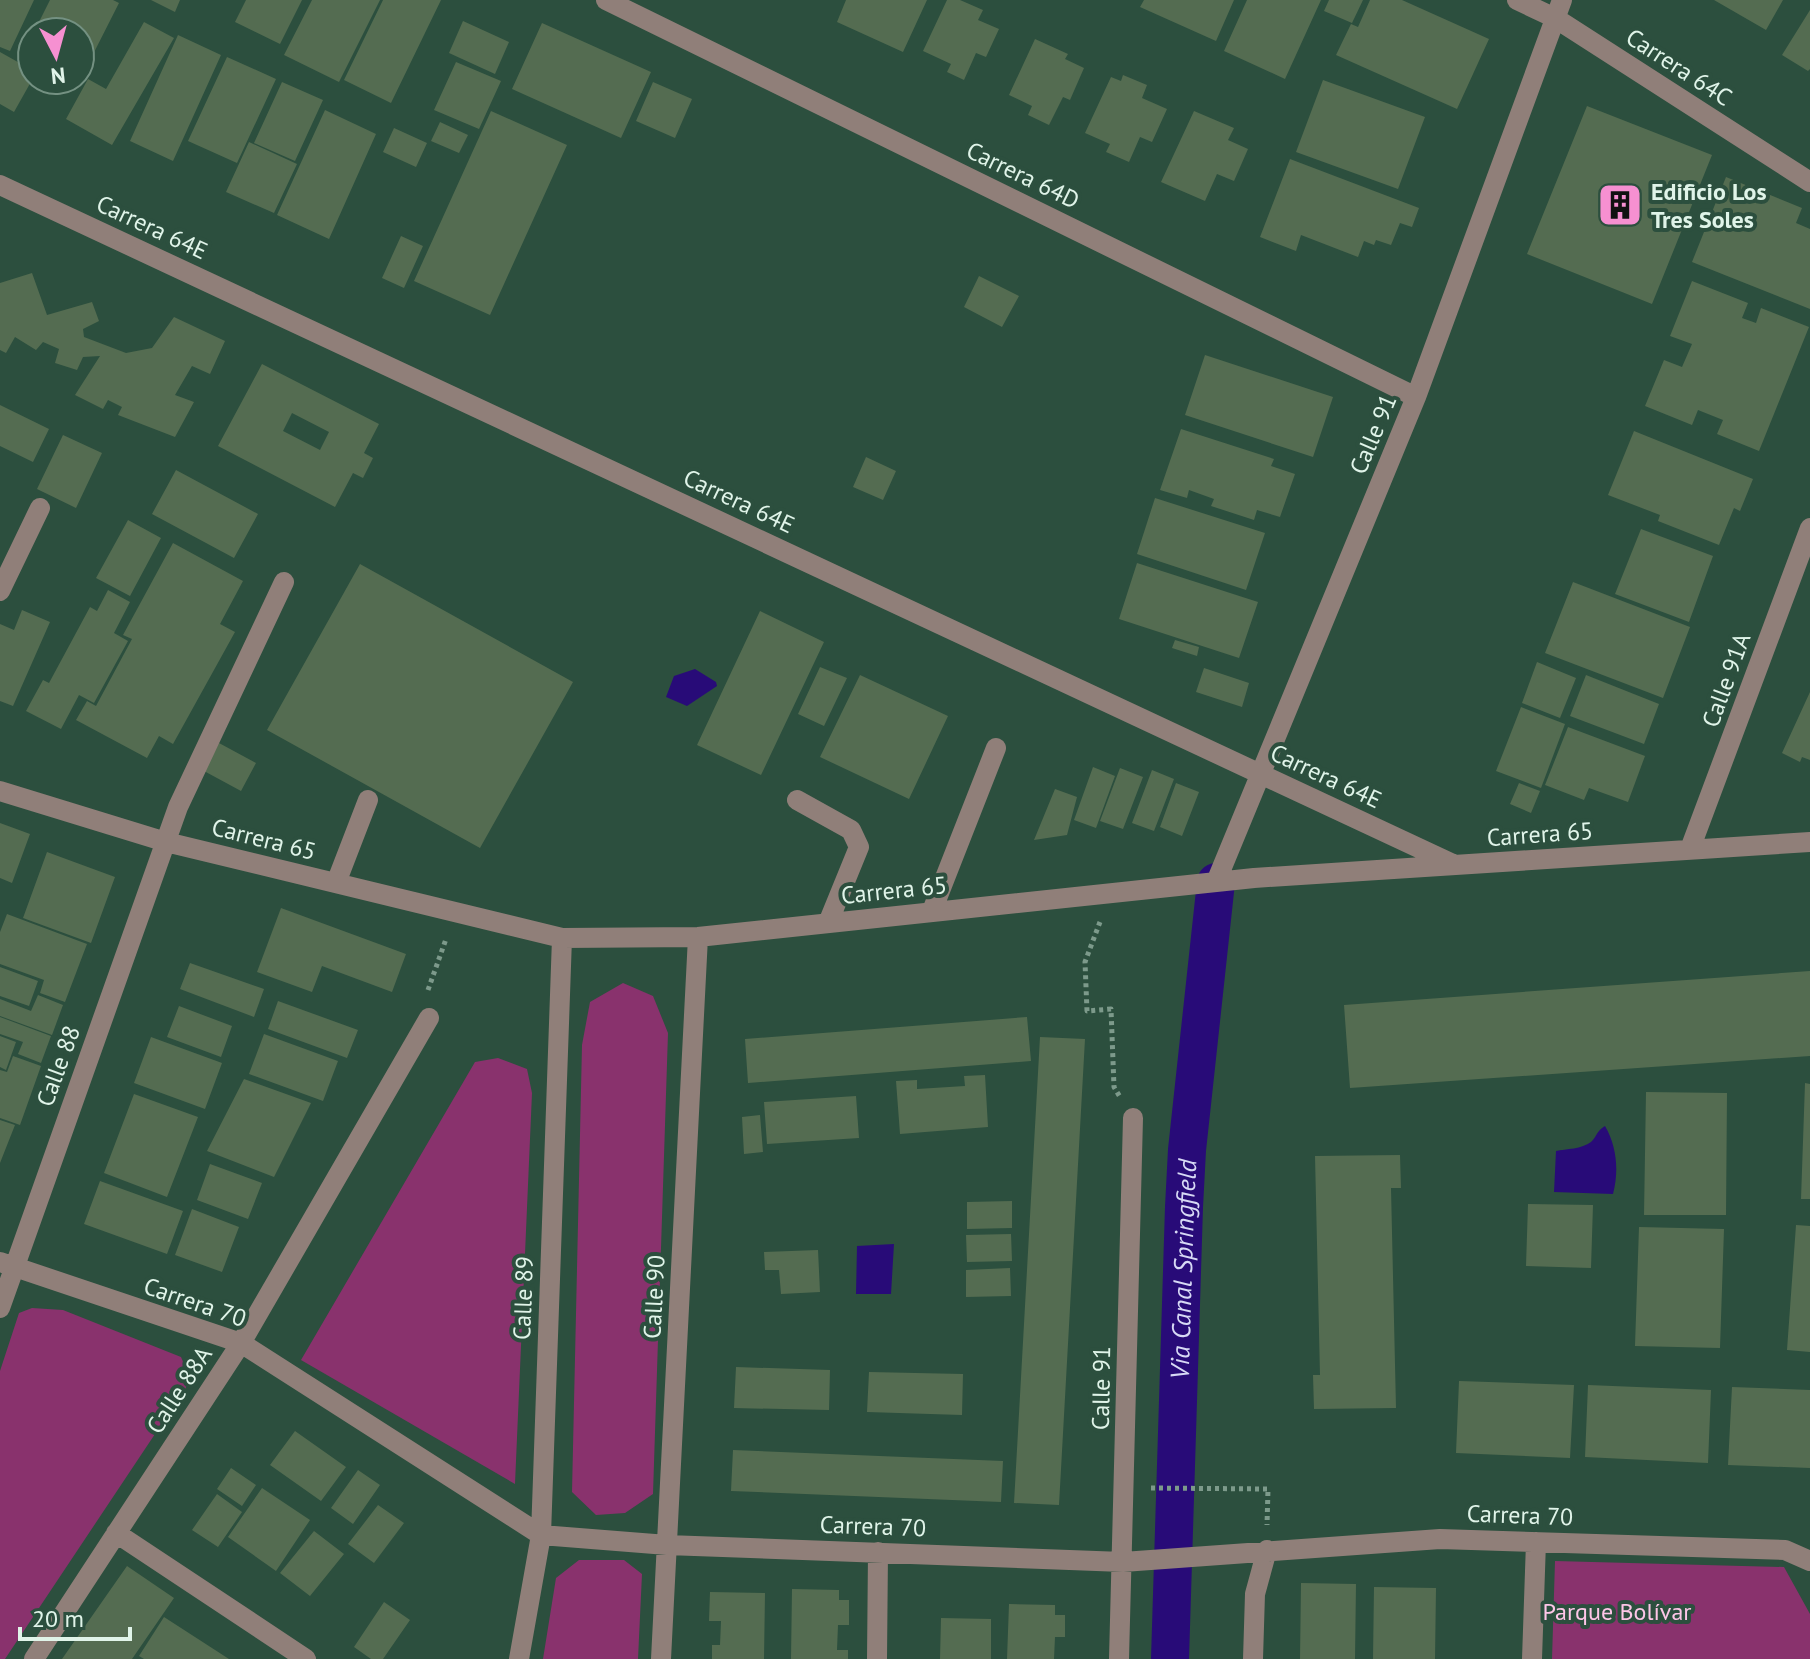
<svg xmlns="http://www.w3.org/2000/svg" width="1810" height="1659" font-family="'PT Sans',sans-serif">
<rect width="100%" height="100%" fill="#2c4f3e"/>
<path fill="#89326d" d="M623 983 653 996 668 1033 653 1494 625 1513 596 1515 572 1492 582 1045 590 1002Z
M498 1058 527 1069 532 1093 515 1484 301 1360 475 1062Z
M32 1308 63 1310 181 1357 191 1380 5 1659H0V1371L19 1313Z
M579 1560H624L642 1574 638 1659H543L556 1578Z
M1555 1561 1784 1567 1810 1614V1659H1552Z"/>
<path fill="#280b78" d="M695 669 716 682 717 686 687 706 666 697 674 676Z
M1605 1126C1617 1147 1619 1171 1613 1194L1554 1192 1556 1151C1566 1149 1582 1149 1591 1142 1597 1137 1596 1131 1605 1126Z
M894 1244 891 1294H856L857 1246Z"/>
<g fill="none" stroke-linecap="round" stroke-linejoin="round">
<path stroke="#280b78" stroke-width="38" id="s1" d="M1170 1659 1184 1207 1187 1150 1216 882"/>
</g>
<path fill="#546c51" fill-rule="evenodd" d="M0 0H34L10 51 0 47Z
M50 0H113L119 3 80 80V32H34Z
M151 0H180L175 12Z
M246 0H302L280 44 235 22Z
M312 0H380L339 82 284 55Z
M383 0H441L391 103 344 80Z
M846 0H927L903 52 837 22Z
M947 0H960L983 10 978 20 999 29 986 57 976 53 964 80 947 72 951 64 923 51Z
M1144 0H1234L1216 41 1140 7Z
M1247 0H1321L1285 79 1224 51Z
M1329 0H1363L1352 23 1324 11Z
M1370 0H1402L1489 39 1457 109 1336 55 1351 24 1358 27Z
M1714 0H1783L1766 30Z
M1810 10V69L1808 71 1782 55Z
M463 21 509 42 495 74 449 53Z
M144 22 174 38 112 145 66 119 88 79 106 89Z
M542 23 651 72 621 138 512 89Z
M178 35 221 55 173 161 130 141Z
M32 36V61L22 56Z
M1035 39 1068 54 1065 59 1084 68 1070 100 1063 97 1049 125 1028 115 1032 106 1009 95Z
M0 52 32 70V80L14 112 0 104Z
M227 57 276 79 237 163 188 141Z
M456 62 501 81 479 129 434 110Z
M1123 75 1147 85 1142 98 1167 109 1152 142 1140 137 1129 162 1106 152 1110 144 1085 133 1111 77 1121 81Z
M1323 80 1425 117 1398 189 1296 152Z
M282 82 323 100 295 161 254 143Z
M653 82 692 99 675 138 636 121Z
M1587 106 1712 155 1652 304 1527 254Z
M325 110 376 134 329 239 277 215Z
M491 111 567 145 490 315 414 281Z
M1194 111 1234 128 1228 140 1248 149 1234 181 1217 174 1205 201 1161 182Z
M440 122 468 135 459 153 431 141Z
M394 128 427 143 416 167 383 152Z
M249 142 297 164 274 213 226 192Z
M1290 159 1419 208 1412 227 1400 223 1391 245 1376 240 1374 245 1364 241 1358 257 1301 235 1296 251 1260 237Z
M1726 177 1802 208 1796 223 1810 229V309L1692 262Z
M401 236 423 246 404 288 382 278Z
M32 273 47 315 92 302 99 321 83 329 84 337 126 353 152 348 174 317 225 341 210 374 192 366 175 395 194 402 175 437 118 415 122 407 108 400 103 409 75 395 100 356 83 357 77 370 55 363 59 349 43 342 36 350 15 337 6 353 0 350V283Z
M979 276 1019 296 1002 327 964 307Z
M1692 281 1748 303 1742 318 1756 323 1761 308 1809 327 1759 451 1717 434 1723 420 1698 410 1692 425 1645 406 1664 360 1682 367 1692 344 1670 336Z
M1205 355 1333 397 1313 457 1185 415Z
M262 364 379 424 364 453 373 458 363 478 353 473 335 507 218 446ZM292 413 329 432 320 450 283 431Z
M0 405 49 429 33 462 0 446Z
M1181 429 1274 459 1271 466 1295 474 1280 517 1257 510 1254 520 1211 506 1214 499 1189 490 1187 498 1160 490Z
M1634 431 1753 479 1740 511 1734 508 1719 545 1658 521 1660 515 1608 495Z
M63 435 102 453 76 508 37 489Z
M866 457 896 471 883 500 853 487Z
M176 470 258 514 234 558 152 514Z
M1155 498 1265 533 1246 590 1137 554Z
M128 520 161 538 130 596 96 578Z
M1641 529 1713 556 1689 622 1615 594Z
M173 543 243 581 220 624 235 632 173 744 159 736 147 758 76 720 87 701 96 706 132 639 123 635Z
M1137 563 1258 602 1239 658 1119 619Z
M360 564 573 682 480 848 267 730Z
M1573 582 1690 627 1663 698 1545 653Z
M108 590 130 602 114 633 128 641 94 703 79 695 61 729 26 711 43 680 49 683 90 607 97 611Z
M22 610 50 622 13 706 0 701V624L14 630Z
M760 611 824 642 761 775 697 745Z
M1175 640 1199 647 1197 656 1172 648Z
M1537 662 1576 678 1560 718 1522 703Z
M820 667 847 678 824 726 798 714Z
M1204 668 1249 683 1242 707 1196 692Z
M860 675 948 716 909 799 820 757Z
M1586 675 1659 704 1644 744 1570 716Z
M1810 692V760L1802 757 1800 762 1782 753Z
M1521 707 1565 724 1541 788 1496 771Z
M1568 727 1645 756 1628 802 1589 788 1584 800 1545 785Z
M219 743 256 763 241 791 204 771Z
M1093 767 1115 776 1096 828 1074 820Z
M1120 768 1143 777 1123 829 1100 821Z
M1152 770 1174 779 1154 831 1132 823Z
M1176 783 1199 792 1182 836 1160 827Z
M1519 783 1540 791 1531 813 1510 804Z
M1055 789 1077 797 1067 835 1034 840Z
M0 823 30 834 12 883 0 878Z
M47 852 115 877 91 943 23 918Z
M281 908 406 954 392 992 322 966 312 992 257 972Z
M7 914 87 944 65 1002 40 993 44 980 0 964V932Z
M190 963 264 989 254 1017 180 989Z
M0 967 38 981 29 1006 0 996Z
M1810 971V1056L1350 1088 1344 1005Z
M38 995 63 1005 52 1035 0 1016V999L31 1011Z
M278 1001 358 1030 347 1058 268 1029Z
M179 1006 232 1026 221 1057 167 1037Z
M0 1017 51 1036 41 1063 18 1054 23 1042 0 1034Z
M1027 1017 1031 1061 748 1083 745 1039Z
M264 1034 338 1061 323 1101 249 1074Z
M0 1036 16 1042 6 1070 0 1067Z
M151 1037 222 1063 205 1109 134 1083Z
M1040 1037 1085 1039 1059 1505 1014 1503Z
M13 1056 41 1066 20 1125 0 1118V1070L7 1072Z
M985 1075 988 1127 900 1134 896 1081 917 1080V1089L965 1086 964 1076Z
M244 1079 311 1103 274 1177 207 1151Z
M1805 1083 1810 1084V1199H1801Z
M1646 1092 1727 1093 1726 1215H1644Z
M134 1094 198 1117 167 1197 104 1173Z
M856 1096 859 1138 767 1144 764 1102Z
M760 1115 763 1152 744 1154 742 1117Z
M0 1120 15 1125 0 1163Z
M1400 1155 1401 1188H1391L1396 1408 1314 1409 1313 1375H1320L1315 1156Z
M210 1164 262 1183 248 1219 197 1200Z
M100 1181 183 1211 167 1254 84 1224Z
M1012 1201V1228L967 1229V1202Z
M1528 1204 1593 1205 1591 1268 1526 1266Z
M192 1209 239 1227 222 1272 175 1255Z
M1796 1225 1810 1226V1352L1787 1350Z
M1639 1227 1724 1229 1720 1348 1635 1346Z
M1011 1234 1012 1261 967 1262 966 1235Z
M818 1250 820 1292 781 1294 779 1270H765L764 1252Z
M1010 1268 1011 1296 966 1297V1270Z
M736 1367 830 1370 829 1410 734 1408Z
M869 1372 963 1374 962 1415 867 1412Z
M1459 1381 1574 1385 1570 1458 1456 1453Z
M1588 1385 1711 1390 1708 1463 1585 1457Z
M1732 1387 1810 1390V1468L1728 1465Z
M295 1431 346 1467 321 1501 270 1465Z
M733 1450 1003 1461 1001 1502 731 1491Z
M231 1468 256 1485 242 1506 217 1489Z
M358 1470 380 1485 353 1524 331 1508Z
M262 1488 310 1520 276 1571 228 1537Z
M217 1494 242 1512 218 1547 192 1530Z
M378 1505 404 1523 374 1563 348 1544Z
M314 1531 344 1554 310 1596 280 1573Z
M127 1566 174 1598 132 1659H62Z
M1301 1583 1356 1584 1355 1659H1300Z
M1374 1587 1436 1588 1435 1659H1373Z
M792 1589 839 1590V1600H849V1625H838L837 1650H848V1659H791Z
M710 1592 765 1593 764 1659H712V1645H720L721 1621H709Z
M384 1602 410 1620 383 1659H371L354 1647Z
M1009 1604 1055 1605V1615H1065V1637H1055L1054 1659H1007Z
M164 1617 229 1659H144L139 1656Z
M941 1618 991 1619V1659H940Z"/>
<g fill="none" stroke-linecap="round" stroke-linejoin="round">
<path stroke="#7d9a8b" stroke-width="5" stroke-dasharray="4 4" stroke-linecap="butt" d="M1100 922 1085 962 1087 1011 1111 1009 1114 1087 1120 1097
M428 990 446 939
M1151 1488 1268 1489 1267 1525"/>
<path stroke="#907f79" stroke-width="20" d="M606 0 1416 397
M1517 0 1555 18 1810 182
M0 185 1453 864
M0 591 40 508
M0 791 166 842 562 938 698 937 1254 878 1810 842
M797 800 851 830 859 847 828 923
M1690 849 1810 528
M1216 882 1416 397 1562 0
M336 883 368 800
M932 911 996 748
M0 1262 241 1343 541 1535 667 1545 1123 1562 1440 1539 1785 1550 1810 1561
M0 1308 178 807 284 582
M116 1533 306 1659
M34 1659 241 1343 429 1018
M519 1659 541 1535 562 938
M661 1659 698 937
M877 1659 878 1552
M1119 1659 1133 1118
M1253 1659 1255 1594 1267 1550
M1532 1659 1536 1542"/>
</g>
<defs>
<g id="building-square" transform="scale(2.3)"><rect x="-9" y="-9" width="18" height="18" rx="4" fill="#f690d1" stroke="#2c4f3e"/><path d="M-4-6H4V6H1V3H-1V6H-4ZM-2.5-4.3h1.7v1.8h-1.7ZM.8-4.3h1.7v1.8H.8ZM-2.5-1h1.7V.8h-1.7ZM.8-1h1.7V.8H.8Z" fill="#111"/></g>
</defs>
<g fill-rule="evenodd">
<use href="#building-square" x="1620" y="205"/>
</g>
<g text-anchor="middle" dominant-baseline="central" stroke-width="8" stroke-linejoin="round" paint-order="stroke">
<g font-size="24" fill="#e0f4e9" stroke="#2c4f3e">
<text transform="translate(1679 67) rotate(33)">Carrera 64C</text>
<text transform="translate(1023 175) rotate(26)">Carrera 64D</text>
<text transform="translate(152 227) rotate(25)">Carrera 64E</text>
<text transform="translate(1373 434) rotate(-67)">Calle 91</text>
<text transform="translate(739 501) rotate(25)">Carrera 64E</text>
<text transform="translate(1726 680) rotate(-70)">Calle 91A</text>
<text transform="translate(1326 776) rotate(25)">Carrera 64E</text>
<text transform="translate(1540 834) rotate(-4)">Carrera 65</text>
<text transform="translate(264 839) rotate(14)">Carrera 65</text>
<text transform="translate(894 890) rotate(-6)">Carrera 65</text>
<text transform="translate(58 1066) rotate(-70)">Calle 88</text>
<text transform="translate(654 1297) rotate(-87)">Calle 90</text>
<text transform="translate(523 1298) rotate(-88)">Calle 89</text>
<text transform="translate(195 1302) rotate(19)">Carrera 70</text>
<text transform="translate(1101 1388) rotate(-89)">Calle 91</text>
<text transform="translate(179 1390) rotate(-57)">Calle 88A</text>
<text transform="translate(1520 1515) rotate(2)">Carrera 70</text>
<text transform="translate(873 1526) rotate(2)">Carrera 70</text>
</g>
<g font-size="24" font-weight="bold" fill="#e0f4e9" stroke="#2c4f3e" text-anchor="start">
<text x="1651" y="191">Edificio Los<tspan x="1651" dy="28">Tres Soles</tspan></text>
</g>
<g font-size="24" fill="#fec6e8" stroke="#2c4f3e">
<text x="1617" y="1611">Parque Bolívar</text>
</g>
<g font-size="26" font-style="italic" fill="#d7d9f5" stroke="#2c4f3e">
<text stroke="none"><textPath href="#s1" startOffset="390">Via Canal Springfield</textPath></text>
</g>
</g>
<g transform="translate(56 56) rotate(174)"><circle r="38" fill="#2c4f3e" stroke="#749182" stroke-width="2"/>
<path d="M0-6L14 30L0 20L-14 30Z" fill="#f690d1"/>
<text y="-12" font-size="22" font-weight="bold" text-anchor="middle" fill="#e0f4e9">N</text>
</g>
<path d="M20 1627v12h110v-12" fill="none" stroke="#e0f4e9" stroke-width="4"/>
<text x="32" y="1627" font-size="24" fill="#e0f4e9" stroke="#2c4f3e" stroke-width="6" paint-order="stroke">20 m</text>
</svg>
